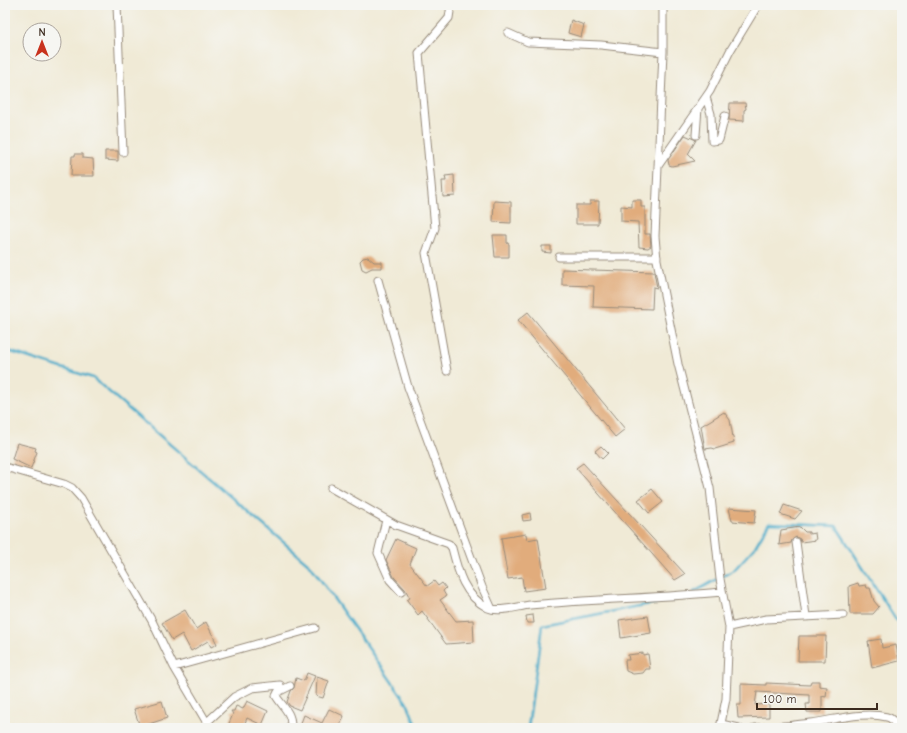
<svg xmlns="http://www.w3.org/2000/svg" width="907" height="733" font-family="'Comic Neue',sans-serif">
<rect width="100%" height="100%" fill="#f6f6f2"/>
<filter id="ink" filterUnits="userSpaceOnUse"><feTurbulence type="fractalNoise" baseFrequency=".025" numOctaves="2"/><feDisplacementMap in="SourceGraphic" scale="8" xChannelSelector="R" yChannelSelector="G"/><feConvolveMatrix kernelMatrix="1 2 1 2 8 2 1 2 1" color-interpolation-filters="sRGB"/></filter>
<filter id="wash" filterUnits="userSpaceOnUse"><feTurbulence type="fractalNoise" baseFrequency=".012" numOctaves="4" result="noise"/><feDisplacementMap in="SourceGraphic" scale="16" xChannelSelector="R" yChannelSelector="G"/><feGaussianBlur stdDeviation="0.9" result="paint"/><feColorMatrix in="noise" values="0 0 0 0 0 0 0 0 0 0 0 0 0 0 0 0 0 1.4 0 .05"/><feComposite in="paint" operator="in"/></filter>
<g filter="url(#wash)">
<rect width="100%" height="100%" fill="#f0ead6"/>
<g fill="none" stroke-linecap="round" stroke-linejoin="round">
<path stroke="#4aacca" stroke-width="2.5" d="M5 350 93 378 311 566 408 705 417 728
M694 592 734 570 755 547 769 523 836 526 902 629
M528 728 542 625 676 599"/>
</g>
<g id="blocks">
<path fill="#e1ac7c" d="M571 20 584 25 581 37 568 33Z
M730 103H745L746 109 744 110V121L729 120Z
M685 135 696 140 688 154 695 161 672 166 669 165 668 160Z
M105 151H118V161L105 160Z
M75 154H83V158L93 159 94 176H71L72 156H75Z
M454 175 455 196 443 197 442 181H446L445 176Z
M632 200H641V207H645V234H650L651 246 648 248 639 247 638 222 621 221V206L632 207Z
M494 201 511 202V223L493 222Z
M590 201H599L598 224H576V205H590Z
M493 235H507V243L509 244V257H495Z
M542 246H551V253L542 252Z
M368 257 374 262H382V268H372L366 271 362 269 360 261 363 258Z
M562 269 654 272 657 288 653 287 652 309 593 307 594 286 562 285Z
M528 312 625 429 615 437 518 320Z
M724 412 730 420 734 443 715 449 712 448 705 449 701 426Z
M17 443 36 448 35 451 37 452 31 468 12 459Z
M601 446 608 453 602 459 595 451Z
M583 463 685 574 675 580 576 468Z
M652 489 663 502 649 513 638 500Z
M784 505 802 511 795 519 780 514Z
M729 508 756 510 754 523 732 521Z
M530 513 531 520 523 521 522 515Z
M800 527 805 532H809V534L815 533 816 540 801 542 800 539 796 537 792 540 791 543 779 545 781 530Z
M526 534 527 540 538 538 546 588 524 591 522 577 508 579 501 538Z
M396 539 416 548 410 564 427 586 434 581 438 586 442 583 446 588 443 591 446 596 440 600 456 621 473 620 474 642 446 644 422 611 418 615 407 600 410 598 405 589 394 577 386 560Z
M858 583 859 586 866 585 867 588H870L874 601 879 607 873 614H850L849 586Z
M185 610 196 629 206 622 217 644 211 647 208 641 191 651 182 634 172 640 162 623Z
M533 615 534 623H527L526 616Z
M648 616 651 633 621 638 619 620Z
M799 636H826L825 661H798Z
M881 639 882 648 896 645 899 661 872 668 868 641Z
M643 653V655L648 654 650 669H646L643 673 633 674 626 671 625 660H629L628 655Z
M307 673 315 676 300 710 290 706 287 702 291 691 294 688 296 678 304 681Z
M317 677 329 681 323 698 316 696Z
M811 681H819V686L827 687 826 697 822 696V712H807L806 704H809V695L757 692 755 705 769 704V717L738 718 737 705H741V684L766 685V683L810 685Z
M162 701 167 718 140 727 134 709Z
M247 701 268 711 262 725 247 718 243 728H227L233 714 231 711H234L236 706 243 709Z
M329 709 344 716 339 728H299L304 715 322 723Z"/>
</g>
</g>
<g filter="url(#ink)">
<use href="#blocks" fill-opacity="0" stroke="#968a7a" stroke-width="1"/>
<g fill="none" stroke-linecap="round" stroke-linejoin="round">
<g stroke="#968a7a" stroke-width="9">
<path id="street" d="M117 5 123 152
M663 5V52L655 236 657 260 678 364 710 488 720 579 729 627 726 699 720 728
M508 33 528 42 601 45 663 52
M706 97 711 114 712 141 719 140 725 116
M696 135 698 108
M658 166 710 91 730 51 758 5
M559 257H657
M378 280 408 387 482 587 492 609
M447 371 426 253 435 228 419 53 449 18 451 5
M5 467 64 484 72 488 81 498 152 621 174 667 210 728
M331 488 396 525 449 544 452 548C458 572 464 596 488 608 499 613 519 606 530 605 594 599 658 598 722 592
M386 520 378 553 390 580 401 592
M796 542 806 616
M729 627 766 619 843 615
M174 667 315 628
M290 686 278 692 276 696C282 706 294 715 290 728
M206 723 234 697 252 688 280 685
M721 724 739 728
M755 728C773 727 792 726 810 723 835 720 862 711 887 717 892 718 895 723 897 728"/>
</g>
<use href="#street" stroke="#fff" stroke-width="7"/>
</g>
</g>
<rect width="907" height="733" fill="none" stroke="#f6f6f2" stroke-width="20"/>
<g transform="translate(42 42)"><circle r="19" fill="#f6f6f2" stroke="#aba49d"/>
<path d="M0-3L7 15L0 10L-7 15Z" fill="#c8321e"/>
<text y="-6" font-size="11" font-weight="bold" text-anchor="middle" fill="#3b2a1e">N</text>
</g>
<path d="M757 703v6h120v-6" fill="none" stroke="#3b2a1e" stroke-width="2"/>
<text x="763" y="703" font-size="12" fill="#3b2a1e" stroke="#f6f6f2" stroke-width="3" paint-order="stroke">100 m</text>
</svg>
